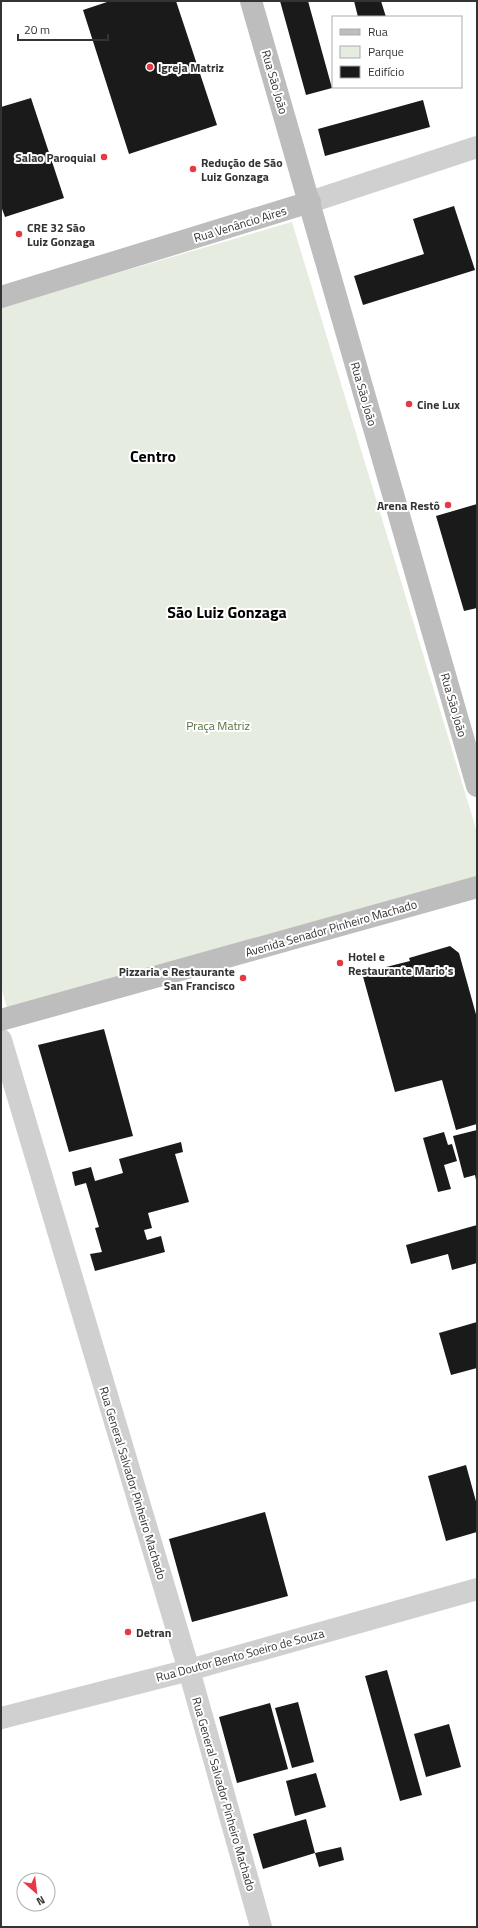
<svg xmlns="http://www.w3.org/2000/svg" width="478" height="1928" font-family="'Titillium Web',sans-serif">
<rect width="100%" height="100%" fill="#fff"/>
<path fill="#e6ecdf" d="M292 222 477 832V878L8 1011 1 987V307Z"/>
<path fill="#1a1a1a" d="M110 1H176L217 125 129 154 83 10Z
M280 1H308L332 88 306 95Z
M354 1H381L386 17H358Z
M31 98 64 198 5 217 1 206V107Z
M423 100 430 127 325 156 318 129Z
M454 206 475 270 363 305 354 276 424 254 413 219Z
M477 504V608L464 611 436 516Z
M450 946 459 953 477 1018V1124L456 1130 442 1080 395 1092 362 973 410 961 409 958Z
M104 1029 133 1136 69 1152 38 1045Z
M477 1130V1180H476L475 1175 464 1178 453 1136Z
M444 1132 448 1145 452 1144 457 1161 444 1165 451 1189 438 1192 423 1138Z
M181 1142 183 1152 175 1154 189 1202 148 1213 152 1228 144 1230 147 1240 161 1236 165 1252 95 1271 90 1254 102 1252 95 1228 99 1227 86 1183 75 1186 72 1172 91 1167 95 1181 123 1173 119 1159Z
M477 1225V1263L452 1270 448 1254 411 1264 406 1245Z
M477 1322V1368L451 1375 439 1333Z
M466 1465 477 1505V1532L446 1541 428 1476Z
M265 1512 288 1596 192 1622 169 1539Z
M387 1670 422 1795 400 1801 365 1676Z
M298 1702 314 1762 292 1768 275 1708Z
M270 1703 288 1769 237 1783 219 1717Z
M449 1724 461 1767 426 1777 414 1734Z
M316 1773 326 1807 295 1816 286 1781Z
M306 1819 315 1853 263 1869 253 1834Z
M341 1847 344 1860 319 1867 315 1853Z"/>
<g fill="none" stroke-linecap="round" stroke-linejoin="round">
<path stroke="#d0d0d0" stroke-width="22" d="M1 1040 189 1670 261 1927
M1 1718 189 1670 477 1589"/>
<path stroke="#d0d0d0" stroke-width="22" d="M310 202 477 147"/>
<path stroke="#bdbdbd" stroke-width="22" d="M251 1 477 786
M1 297 310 202
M1 1020 477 887"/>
</g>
<g fill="#e63946" stroke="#fff" stroke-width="1.5">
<circle cx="150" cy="67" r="4"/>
<circle cx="104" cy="157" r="4"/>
<circle cx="193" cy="169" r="4"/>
<circle cx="19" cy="234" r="4"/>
<circle cx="409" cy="404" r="4"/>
<circle cx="448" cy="505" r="4"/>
<circle cx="340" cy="963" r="4"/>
<circle cx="243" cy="978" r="4"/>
<circle cx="128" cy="1632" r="4"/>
</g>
<g text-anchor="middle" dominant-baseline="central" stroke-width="4" stroke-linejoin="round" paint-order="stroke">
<g font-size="12" font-weight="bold" fill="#333" stroke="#fff" text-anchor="start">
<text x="158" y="67">Igreja Matriz</text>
<text x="96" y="157" text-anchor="end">Salao Paroquial</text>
<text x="201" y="162">Redução de São<tspan x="201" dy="14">Luiz Gonzaga</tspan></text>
<text x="27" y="227">CRE 32 São<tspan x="27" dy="14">Luiz Gonzaga</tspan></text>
<text x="417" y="404">Cine Lux</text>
<text x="440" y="505" text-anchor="end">Arena Restô</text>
<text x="348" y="956">Hotel e<tspan x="348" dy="14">Restaurante Mario's</tspan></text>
<text x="235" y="971" text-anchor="end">Pizzaria e Restaurante<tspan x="235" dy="14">San Francisco</tspan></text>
<text x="136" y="1632">Detran</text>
</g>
<g font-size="12" fill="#333" stroke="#fff">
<text transform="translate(275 82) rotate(74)">Rua São João</text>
<text transform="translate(240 224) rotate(-17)">Rua Venâncio Aires</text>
<text transform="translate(364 394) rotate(74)">Rua São João</text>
<text transform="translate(454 705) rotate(74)">Rua São João</text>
<text transform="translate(331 928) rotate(-16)">Avenida Senador Pinheiro Machado</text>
<text transform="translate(133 1483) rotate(73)">Rua General Salvador Pinheiro Machado</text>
<text transform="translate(240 1655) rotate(-15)">Rua Doutor Bento Soeiro de Souza</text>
<text transform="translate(224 1794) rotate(74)">Rua General Salvador Pinheiro Machado</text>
</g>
<g font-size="12" fill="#56703f" stroke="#fff">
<text x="218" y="725">Praça Matriz</text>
</g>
<g font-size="16" font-weight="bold" fill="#000" stroke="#fff">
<text x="153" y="456">Centro</text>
<text x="227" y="612">São Luiz Gonzaga</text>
</g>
</g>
<rect width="478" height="1928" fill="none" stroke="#333333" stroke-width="4"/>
<rect x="332" y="16" width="130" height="72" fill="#ffffff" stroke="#adadad"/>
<rect x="340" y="29" width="20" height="6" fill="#bdbdbd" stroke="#adadad"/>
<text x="368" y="36" font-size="12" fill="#333333">Rua</text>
<rect x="340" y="46" width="20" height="12" fill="#e6ecdf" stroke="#adadad"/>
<text x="368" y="56" font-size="12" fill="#333333">Parque</text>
<rect x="340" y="66" width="20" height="12" fill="#1a1a1a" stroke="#adadad"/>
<text x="368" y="76" font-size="12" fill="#333333">Edifício</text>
<g transform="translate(36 1892) rotate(152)"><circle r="19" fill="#ffffff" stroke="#adadad"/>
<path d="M0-3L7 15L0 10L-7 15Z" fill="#e63946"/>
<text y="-6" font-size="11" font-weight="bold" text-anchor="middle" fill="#333333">N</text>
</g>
<path d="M18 34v6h90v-6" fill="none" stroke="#333333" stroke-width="2"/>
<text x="24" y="34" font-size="12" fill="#333333" stroke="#ffffff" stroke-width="3" paint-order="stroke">20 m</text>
</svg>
